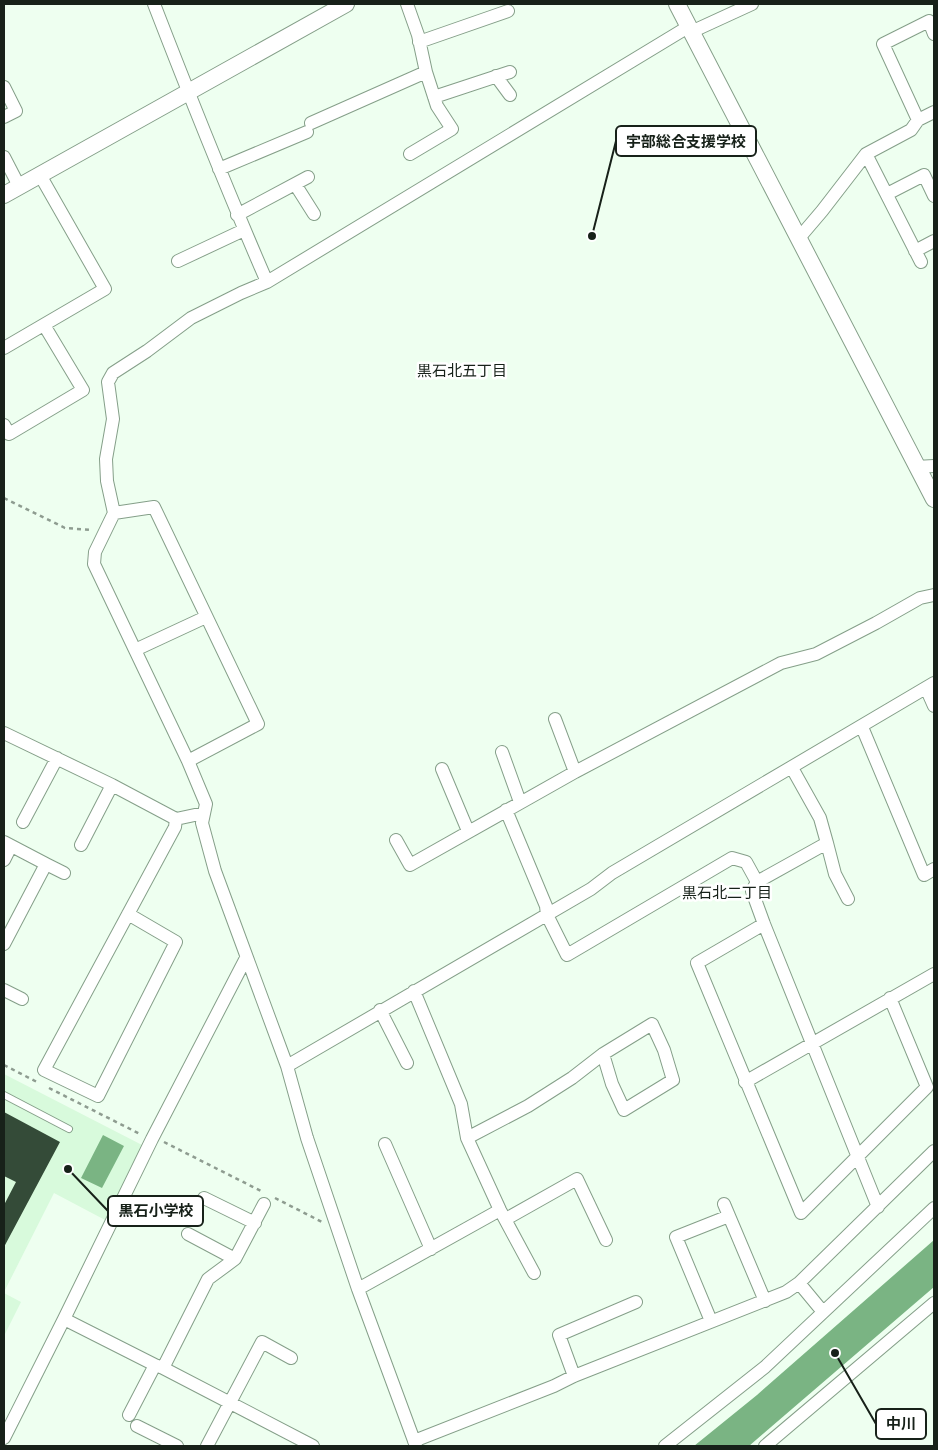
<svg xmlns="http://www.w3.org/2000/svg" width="938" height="1450" font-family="Raleway,'Noto Sans JP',sans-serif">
<rect width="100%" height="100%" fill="#eefff0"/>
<path fill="#d8fadc" d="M4 1074 144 1146 107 1221 54 1193 4 1292Z
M4 1293 21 1302 4 1336Z"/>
<path fill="#7ab483" d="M103 1135 124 1146 102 1188 81 1178Z
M934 1240V1287L749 1446H694L757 1395Z"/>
<path fill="#344b38" d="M4 1112 60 1142 4 1247V1205L16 1182 4 1176Z"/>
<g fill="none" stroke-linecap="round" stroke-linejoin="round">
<g stroke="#859f89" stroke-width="8">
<path id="service" d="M4 1095 69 1129"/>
</g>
<g stroke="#859f89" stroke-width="14">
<path id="minor" d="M154 4C190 97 227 190 267 282
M407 4 418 35 426 72 437 106 452 129 410 154
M691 32 752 4
M419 42 508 11
M496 76 510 95
M4 87 16 111 4 117
M434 97 510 72
M918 120 883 44 929 21 934 34
M311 123 426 72
M866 154 921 262
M4 157 19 186
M219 169 307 132
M295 184 314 214
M887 194 924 175 934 196
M237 215 308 177
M799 238 822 211 866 154 911 130 918 120 934 112
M915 251 934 241
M178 261 244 230
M4 348 105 289 40 175
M4 425 9 434 83 390 44 325
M916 467 934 466
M114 513 154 507 258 724 188 761
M135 650 206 617
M926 688 934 706
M555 719 575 772
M862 727 924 875 934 869
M4 733 112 785 176 819 204 813
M502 752 520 802
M792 768 820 818 827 843
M442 769 468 831
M506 810 546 906 547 915 567 955 732 858 746 862 757 882 827 843 835 874 848 899
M23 822 57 758
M396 840 410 865 575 772 781 663 816 654 876 623 920 598 934 595
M4 842 46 864 4 944
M81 845 112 785
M4 860 11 846
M46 864 64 873
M757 882 752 891 764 924 878 1207
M128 914 176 942 98 1096 44 1070 175 827 176 819
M764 924 697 963 801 1213 927 1087 890 998
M4 990 22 999
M414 991 461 1104 467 1138 500 1210 534 1273
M380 1010 407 1063
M287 1066 591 889 612 873 934 683
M745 1082 934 974
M467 1138 528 1106 572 1078 603 1054 652 1024 664 1050 673 1080 624 1110 612 1084 603 1054
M385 1144 431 1249
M204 1198 255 1223
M724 1204 765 1301
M506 1219 577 1179 606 1240
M188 1234 235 1259
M799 1283 823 1312
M358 1289 500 1210
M64 1319 155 1365 163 1368 313 1446
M711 1321 676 1237 729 1216
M163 1368 208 1279 235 1259 264 1204
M574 1376 559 1335 636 1302
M129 1415 155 1365
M137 1426 177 1446
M4 1438 64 1319 152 1139 246 958
M414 1441 554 1386 574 1376 786 1292 799 1283 934 1151
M207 1446 262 1342 291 1358
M416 1446 358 1289 307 1138 287 1066 215 871 202 823 206 804 188 761 94 564 95 552 114 513 107 481 106 459 113 419 108 382 113 373 147 351 191 318 241 293 267 282 688 27
M665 1446 765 1367 934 1208
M765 1446 934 1303"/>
</g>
<g stroke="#859f89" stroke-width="18">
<path id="tertiary" d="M677 4 934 499
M4 195 346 4"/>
</g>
<path stroke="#8e9c90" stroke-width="2.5" stroke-dasharray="4 4" stroke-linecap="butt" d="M4 498 65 528 92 530
M4 1065 37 1082
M49 1088 140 1134
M164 1142 261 1191
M275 1198 322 1222"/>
<use href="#service" stroke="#fff" stroke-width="6"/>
<use href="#minor" stroke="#fff" stroke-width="12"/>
<use href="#tertiary" stroke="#fff" stroke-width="16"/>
</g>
<g text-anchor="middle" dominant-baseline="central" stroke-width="5" stroke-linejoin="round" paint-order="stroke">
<g font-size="15" fill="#172119" stroke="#fff">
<text x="462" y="371">黒石北五丁目</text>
<text x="727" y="893">黒石北二丁目</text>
</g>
</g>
<path fill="none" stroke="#172119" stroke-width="2" d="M592 236L616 141M68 1169L108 1211M835 1353L876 1424"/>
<g fill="#172119" stroke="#fff" stroke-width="2">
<circle cx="592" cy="236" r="5"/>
<circle cx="68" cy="1169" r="5"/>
<circle cx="835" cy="1353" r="5"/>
</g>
<g fill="#fff" stroke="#172119" stroke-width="2">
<rect x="616" y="126" width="140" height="30" rx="5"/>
<rect x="108" y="1196" width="95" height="30" rx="5"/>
<rect x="876" y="1409" width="50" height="30" rx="5"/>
</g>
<g font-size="15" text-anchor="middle" font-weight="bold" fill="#172119">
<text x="686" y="147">宇部総合支援学校</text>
<text x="156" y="1216">黒石小学校</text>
<text x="901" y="1429">中川</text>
</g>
<rect width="938" height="1450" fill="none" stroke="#172119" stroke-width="10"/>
</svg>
